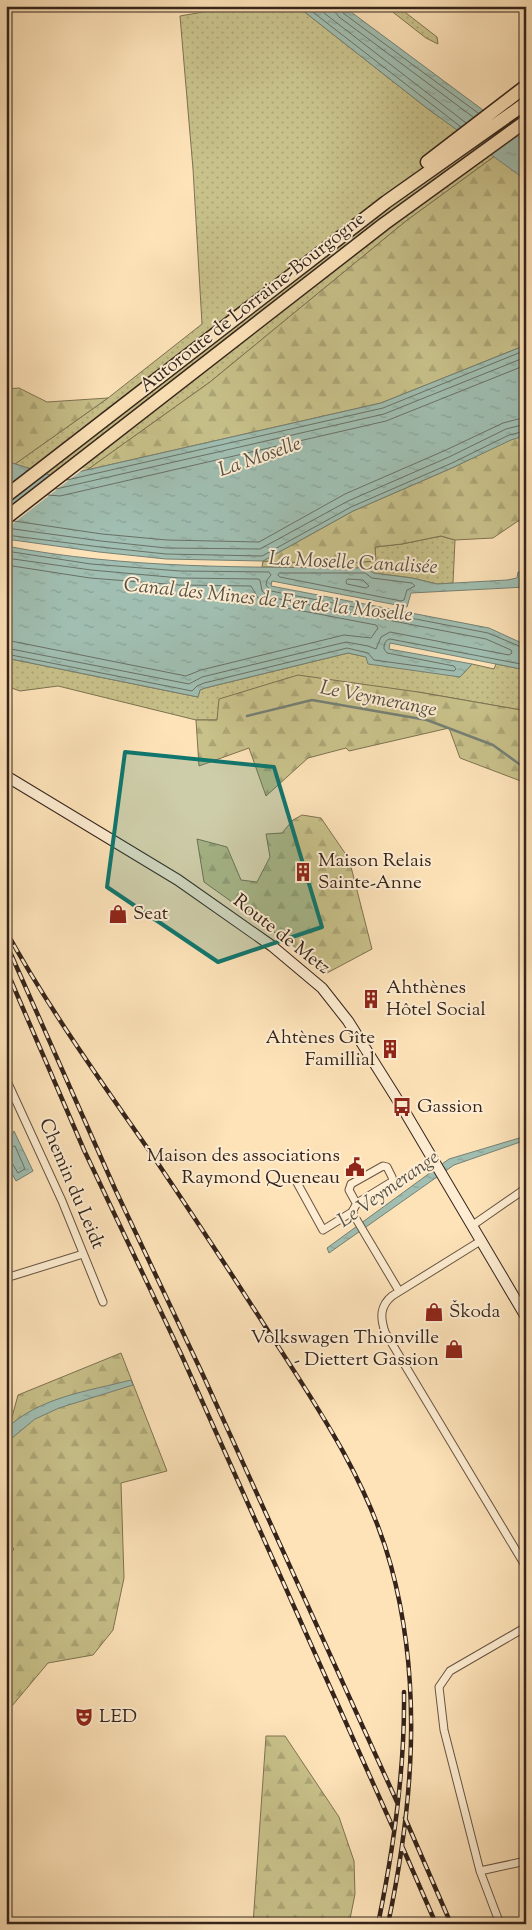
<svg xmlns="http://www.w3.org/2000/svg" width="532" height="1930" font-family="'Sorts Mill Goudy',serif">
<defs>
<pattern id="grass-dots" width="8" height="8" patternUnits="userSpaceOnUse" patternTransform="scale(1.25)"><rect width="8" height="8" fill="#c8c18a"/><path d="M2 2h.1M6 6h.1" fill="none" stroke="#aca676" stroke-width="1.8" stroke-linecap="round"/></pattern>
<pattern id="forest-firs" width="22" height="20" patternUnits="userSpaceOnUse" patternTransform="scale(1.25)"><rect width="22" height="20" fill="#c8c18a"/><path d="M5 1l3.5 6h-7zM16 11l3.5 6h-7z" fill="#aca676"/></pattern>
<pattern id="water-ripples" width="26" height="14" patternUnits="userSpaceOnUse" patternTransform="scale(1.25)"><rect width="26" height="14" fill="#a0beb1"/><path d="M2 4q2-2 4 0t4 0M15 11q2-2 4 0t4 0" fill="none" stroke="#8aa398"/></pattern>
</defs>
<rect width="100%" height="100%" fill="#fee3b9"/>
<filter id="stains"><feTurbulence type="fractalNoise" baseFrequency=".004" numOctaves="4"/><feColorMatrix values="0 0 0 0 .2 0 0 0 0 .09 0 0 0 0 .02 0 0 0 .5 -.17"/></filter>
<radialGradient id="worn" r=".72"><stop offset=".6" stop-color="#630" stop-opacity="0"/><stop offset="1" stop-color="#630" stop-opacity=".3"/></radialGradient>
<path fill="url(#grass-dots)" stroke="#7e7252" d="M210 6H297L428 109 495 156 406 221 210 382 87 470 56 477 15 464 108 398 202 324 193 169 180 16 209 11Z
M385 6H397L437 37 438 44 426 38Z
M441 536 455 540 453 583 437 584 412 578 373 573 367 568 262 567 263 561 338 564 375 561V547L402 544Z
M348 653 460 677 472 664 494 669 496 664 526 670V718L521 710 418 692 217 720H196L58 686 20 691 6 686V658L198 697 200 690 205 688Z"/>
<path fill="url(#forest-firs)" stroke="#7e7252" d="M495 156 526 180V345L381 403 87 470 210 382 406 221Z
M19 388 47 402 108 398 15 464 6 461V389Z
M526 435V520L518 521 493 538 455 540 441 536 402 544 375 547 376 561 338 564 263 561 353 511 454 467 509 440Z
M298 675 418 692 521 710 526 718V783L460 758 449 728 349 751 346 748 308 758 266 796 249 748 199 766 196 720H217L219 699Z
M302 815 321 818 349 859 372 949 327 973 295 947 204 882 197 839 227 847 241 880 257 882 270 857 266 834 282 833 293 820Z
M121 1353 167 1471 121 1483 124 1578 113 1630 93 1655 48 1663 6 1713V1559L14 1549 6 1542V1439L18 1395Z
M266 1736H285L339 1817 354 1861 355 1894 349 1924H253Z"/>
<path fill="url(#water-ripples)" stroke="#758075" d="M297 6H343L526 142V180L428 109Z
M526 345V435L511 440 454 467 353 511 263 561 166 559 99 552 6 539V461L56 477 381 403Z
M6 546C126 569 247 567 368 568L373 573 412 578 437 584 507 580 517 578 518 572H526V587L411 593 407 607 272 581 271 586 489 628 526 645V670L390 643 389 649 472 664 460 677 368 664 366 657 348 653 205 688 200 690 198 697 6 658Z
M14 1131 33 1171 16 1181C4 1159 3 1155 14 1131Z
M526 1136V1140L454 1165 329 1253 327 1248 449 1159Z
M131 1380 133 1385 59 1408 35 1419 6 1443V1429C39 1397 89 1391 131 1380Z"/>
<path fill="#fee3b9" d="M85 468 64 484 6 529V511L56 475Z"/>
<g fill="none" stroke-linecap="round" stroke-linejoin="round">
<path stroke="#6a7166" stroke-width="1" d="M305 6 461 127
M315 6 466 123
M334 6 335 12 339 17 473 117
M340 6 343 13 478 113
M67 480 383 408 526 350
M56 489 384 414 526 357
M48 495 60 496 386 421 526 365
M14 521 102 534 167 540 259 542 345 494 446 450 503 423 526 417
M6 528 101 541 166 548 260 549 348 501 449 457 506 429 526 424
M6 535 100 547 166 554 262 556 351 507 452 463 509 435 526 431
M6 551 91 564 180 571 269 572 271 575 267 580 266 585 271 591 488 633 526 649
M6 558 91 570 180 578 258 579 260 580 262 591 269 597 486 639 511 650 512 653 509 655 390 632 381 637 376 649 368 646 346 642 202 677 189 684 6 648
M6 565 90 578 179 585 251 586 258 598 266 604 376 625 378 628 371 638 344 635 201 670 186 676 6 640
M280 573H365L372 578 412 583 415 586 407 590 404 600 401 601 280 577 278 575Z
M348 579 363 580 369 586 366 588 347 584 346 582Z
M6 654 192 691 197 686 204 683 347 648 368 653 374 660 454 671 456 669 454 666 387 653 384 649C384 644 385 640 390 639L526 665
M6 1148 15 1146 25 1169 18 1173 12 1163 6 1162"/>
<path stroke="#758075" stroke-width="2.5" d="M247 716 312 700 427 720 493 745 526 769"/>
<g stroke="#675442" stroke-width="9">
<path id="minor" d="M6 1079 62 1201 103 1302
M295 1179 323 1230 352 1212 399 1291
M352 1212 357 1203 393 1181 392 1177 387 1167 383 1166 351 1184 349 1190 355 1201 357 1203
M473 1225 522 1191 526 1186
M482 1240 392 1296C380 1306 380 1317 385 1332L526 1567
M6 1278 83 1254
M480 1871 444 1730 439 1687 450 1671 526 1627
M500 1924 480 1871 526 1861"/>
</g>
<g stroke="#35241b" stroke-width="12">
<path id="secondary" d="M6 776 178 880 272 946 322 988 348 1021 402 1107 526 1317"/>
</g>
<g stroke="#35241b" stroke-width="15">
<path id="motorway" d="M427 162 526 86
M6 496 386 202 526 103
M6 518 384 224 526 121"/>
</g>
<use href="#minor" stroke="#feedd2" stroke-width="7"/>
<use href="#secondary" stroke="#feedd2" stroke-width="10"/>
<use href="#motorway" stroke="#fee3b9" stroke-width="12"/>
<g stroke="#35241b" stroke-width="4.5">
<path id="rail" d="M6 931C50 1011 103 1084 155 1159 192 1214 229 1270 265 1326 314 1402 367 1478 391 1566 423 1684 413 1806 388 1924
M6 943 115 1189 203 1375 397 1802
M6 969 84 1150 181 1354 394 1830
M405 1818 451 1924
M402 1846 436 1924
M378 1924C394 1847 405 1770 404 1692"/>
</g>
<use href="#rail" stroke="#feedd2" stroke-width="2.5" stroke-dasharray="8" stroke-linecap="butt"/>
</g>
<path fill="#0f766e" fill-opacity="0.2" stroke="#0f766e" stroke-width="4" stroke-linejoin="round" d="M125 752 274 767 322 927 218 962 107 887Z"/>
<defs>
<g id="building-bare" transform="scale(1.5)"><path d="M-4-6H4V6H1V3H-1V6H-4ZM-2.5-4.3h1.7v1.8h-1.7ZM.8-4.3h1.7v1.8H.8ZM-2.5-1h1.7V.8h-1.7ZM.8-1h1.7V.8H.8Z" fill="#8f2418" stroke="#feedd2" stroke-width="2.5" paint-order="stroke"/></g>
<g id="shop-bare" transform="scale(1.5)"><path d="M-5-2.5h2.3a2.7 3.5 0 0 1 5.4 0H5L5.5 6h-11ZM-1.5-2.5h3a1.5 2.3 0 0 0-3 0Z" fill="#8f2418" stroke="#feedd2" stroke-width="2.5" paint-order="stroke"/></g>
<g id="bus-bare" transform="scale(1.5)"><path d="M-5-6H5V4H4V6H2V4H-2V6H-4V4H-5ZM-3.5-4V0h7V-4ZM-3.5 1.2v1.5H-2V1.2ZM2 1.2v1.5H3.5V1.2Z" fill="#8f2418" stroke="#feedd2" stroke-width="2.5" paint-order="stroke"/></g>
<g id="civic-bare" transform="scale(1.5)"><path d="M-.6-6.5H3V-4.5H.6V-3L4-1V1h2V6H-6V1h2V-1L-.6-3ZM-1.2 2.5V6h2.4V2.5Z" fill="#8f2418" stroke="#feedd2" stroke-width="2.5" paint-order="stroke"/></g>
<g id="theatre-bare" transform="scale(1.5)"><path d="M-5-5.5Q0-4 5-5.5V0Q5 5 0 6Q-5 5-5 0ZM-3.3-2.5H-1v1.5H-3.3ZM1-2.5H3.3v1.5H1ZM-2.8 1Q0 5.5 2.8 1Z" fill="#8f2418" stroke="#feedd2" stroke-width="2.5" paint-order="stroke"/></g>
</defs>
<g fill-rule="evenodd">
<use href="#building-bare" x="303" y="872"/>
<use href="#shop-bare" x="118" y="914"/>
<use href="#building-bare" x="371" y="999"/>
<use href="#building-bare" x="390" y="1049"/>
<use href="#bus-bare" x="402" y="1107"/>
<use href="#civic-bare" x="355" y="1167"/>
<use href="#shop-bare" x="434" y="1312"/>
<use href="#shop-bare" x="454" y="1349"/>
<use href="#theatre-bare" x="84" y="1717"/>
</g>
<g text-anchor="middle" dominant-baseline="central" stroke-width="4" stroke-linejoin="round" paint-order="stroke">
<g font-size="19" fill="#35241b" stroke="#feedd2">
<text transform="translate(253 303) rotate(-38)">Autoroute de Lorraine-Bourgogne</text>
<text transform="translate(281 935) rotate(38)">Route de Metz</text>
<text transform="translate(71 1184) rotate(67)">Chemin du Leidt</text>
</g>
<g font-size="19" fill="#35241b" stroke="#feedd2" text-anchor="start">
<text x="318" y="861">Maison Relais<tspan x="318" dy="22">Sainte-Anne</tspan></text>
<text x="133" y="914">Seat</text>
<text x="386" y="988">Ahthènes<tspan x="386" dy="22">Hôtel Social</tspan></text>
<text x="375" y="1038" text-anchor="end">Ahtènes Gîte<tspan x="375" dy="22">Famillial</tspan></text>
<text x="417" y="1107">Gassion</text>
<text x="340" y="1156" text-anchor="end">Maison des associations<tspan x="340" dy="22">Raymond Queneau</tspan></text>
<text x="449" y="1312">Škoda</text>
<text x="439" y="1338" text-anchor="end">Volkswagen Thionville<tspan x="439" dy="22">- Diettert Gassion</tspan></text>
<text x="99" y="1717">LED</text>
</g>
<g font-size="20" font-style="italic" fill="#555248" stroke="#feedd2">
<text transform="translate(260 458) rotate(-19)">La Moselle</text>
<text transform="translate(353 564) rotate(3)">La Moselle Canalisée</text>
<text transform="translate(268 601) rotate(6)">Canal des Mines de Fer de la Moselle</text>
<text transform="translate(378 700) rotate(11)">Le Veymerange</text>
<text transform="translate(389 1190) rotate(-35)">Le Veymerange</text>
</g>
</g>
<rect width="532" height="1930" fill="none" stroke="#fee3b9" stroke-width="25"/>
<rect x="8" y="8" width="517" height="1915" fill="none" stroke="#35241b" stroke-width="2.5"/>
<rect x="12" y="12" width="507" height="1905" fill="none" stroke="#35241b"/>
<rect width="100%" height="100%" filter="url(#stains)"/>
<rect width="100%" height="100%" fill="url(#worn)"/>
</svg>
